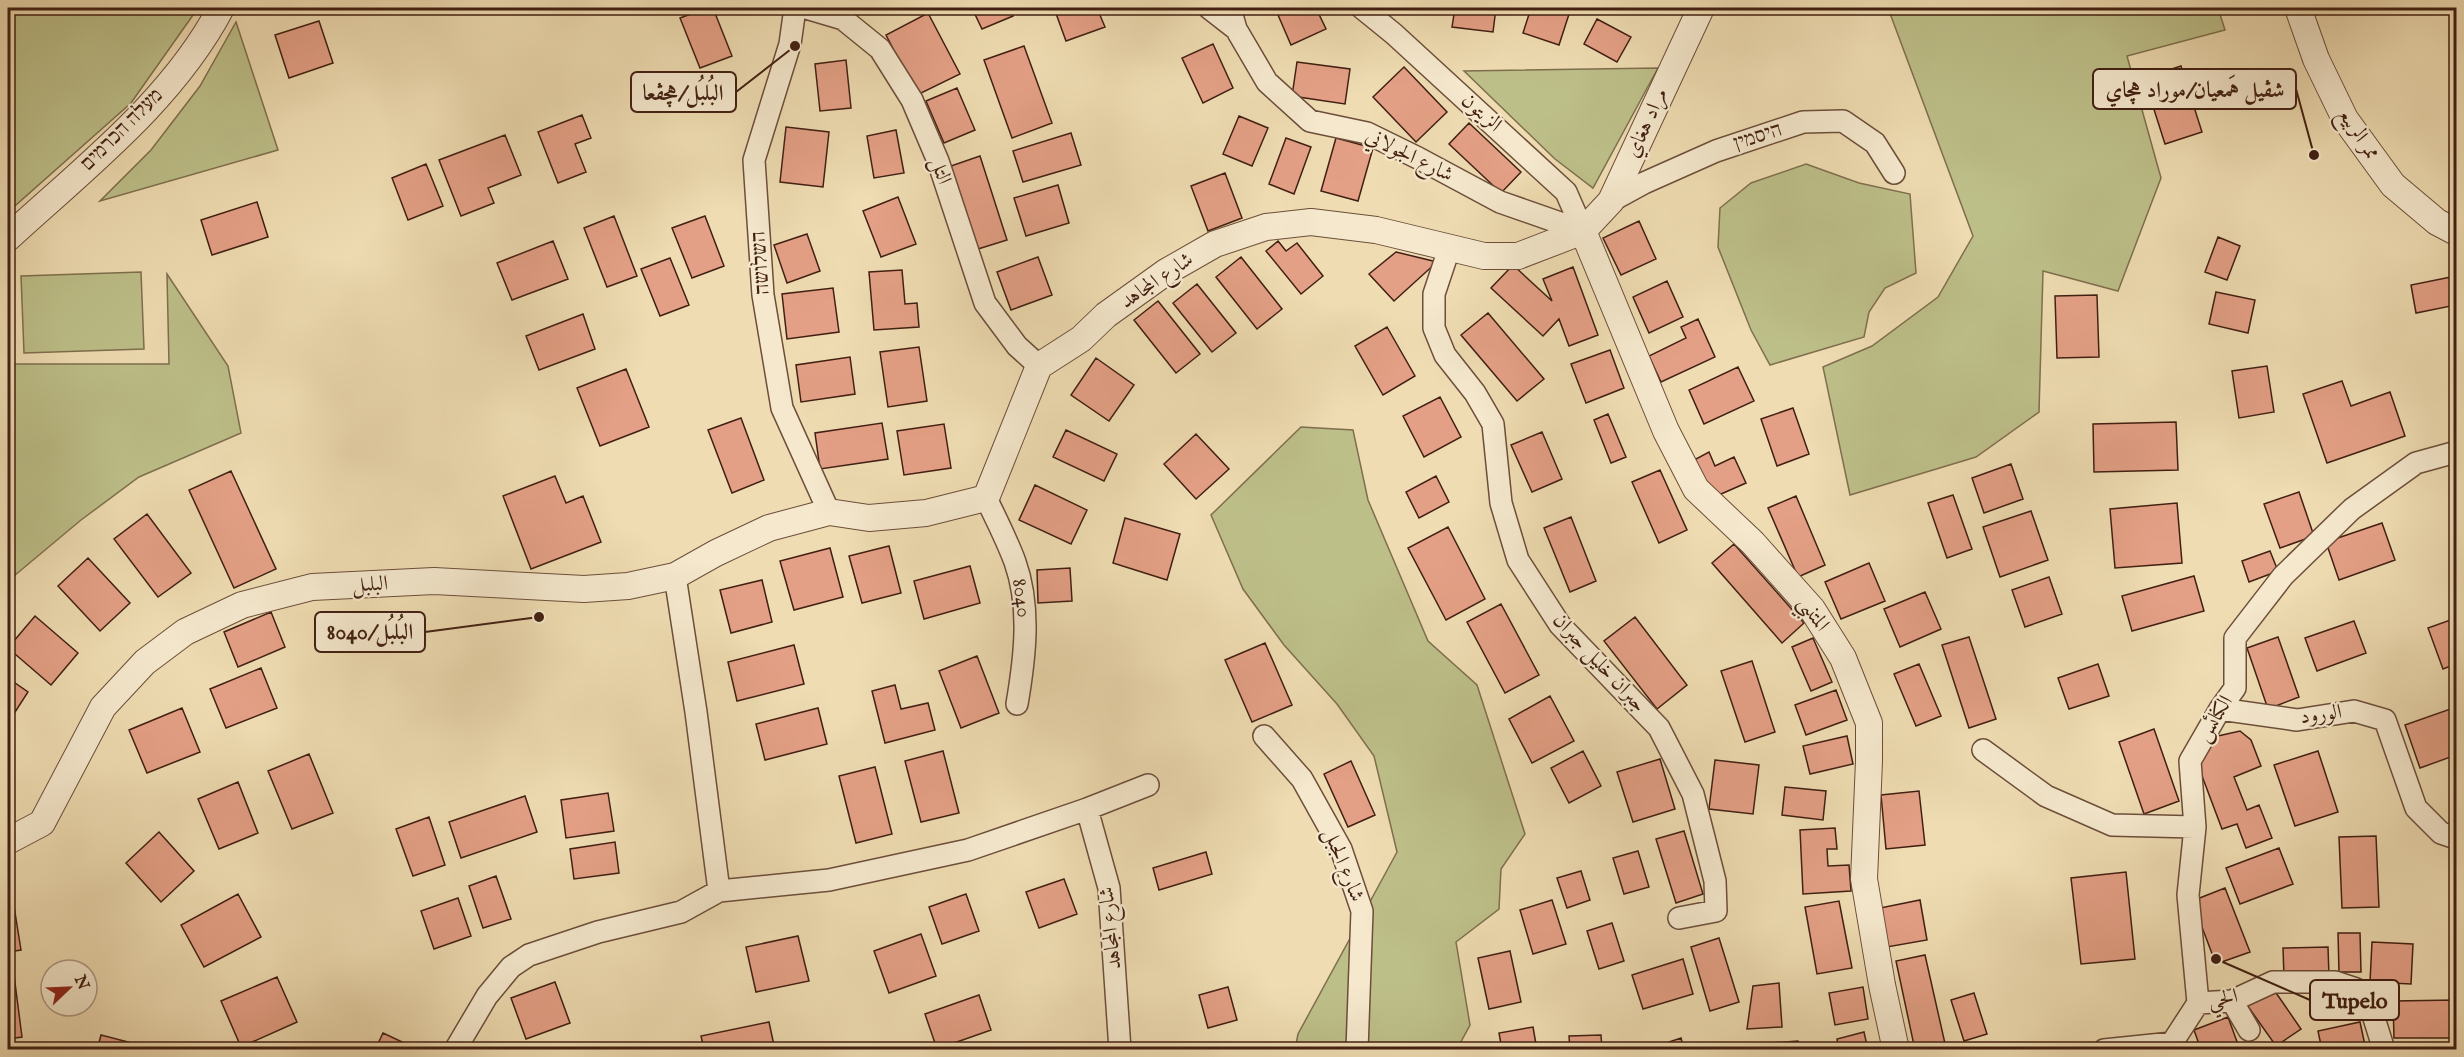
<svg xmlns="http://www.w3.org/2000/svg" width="2464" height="1057" font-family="'IM FELL English',Amiri,'Frank Ruhl Libre',serif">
<rect width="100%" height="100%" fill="#efdcb2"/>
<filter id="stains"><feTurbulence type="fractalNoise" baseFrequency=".00333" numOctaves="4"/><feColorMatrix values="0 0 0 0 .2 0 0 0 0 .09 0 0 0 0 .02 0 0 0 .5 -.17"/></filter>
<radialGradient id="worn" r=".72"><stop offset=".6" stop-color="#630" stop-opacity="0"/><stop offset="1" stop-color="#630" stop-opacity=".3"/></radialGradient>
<path fill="#bdbf89" stroke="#7f6f4e" stroke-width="1.5" d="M28 8H198L131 103 8 212V17Z
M1888 8H2218L2225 30 2127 56 2161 178 2118 291 2043 271 2039 412 1976 457 1850 495 1823 367 1872 346 1938 297 1973 236Z
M236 22 278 150 100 201 151 150 200 86Z
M1658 68 1593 188 1555 159 1464 71Z
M1806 164 1859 183 1910 194 1916 273 1885 288 1869 312 1864 337 1770 365 1751 330 1718 247 1720 208 1751 183Z
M141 272 144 349 24 353 21 276Z
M167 274 228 366 241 433 139 477 81 520 8 581V364H169Z
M1301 427 1353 430 1368 500 1428 641 1477 685 1525 834 1501 869 1499 909 1456 942 1470 1025 1457 1049H1295L1298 1034 1397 852 1374 756 1337 704 1284 645 1243 589 1211 515Z"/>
<path fill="#e4a086" stroke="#411f12" stroke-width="1.5" d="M610 8H629L611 11Z
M707 8H713L732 56 700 68 680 18Z
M972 8H1009L1013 16 982 29Z
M1054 8H1097L1105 27 1066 41Z
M1275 8H1316L1326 29 1291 45Z
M1455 8H1496L1493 32 1452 27Z
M1531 8H1571L1559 45 1523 33Z
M928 13 960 74 917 95 886 35Z
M1597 19 1631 37 1617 62 1584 44Z
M319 21 333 63 289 78 275 35Z
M1213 44 1233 88 1203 103 1182 58Z
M1024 46 1052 123 1012 138 984 60Z
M846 60 851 108 820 111 815 64Z
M1297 62 1350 69 1345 104 1292 96Z
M2181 66 2202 132 2165 144 2144 78Z
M1404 67 1447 112 1416 142 1373 97Z
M957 88 975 130 944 143 926 101Z
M582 115 591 138 575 144 586 172 558 183 538 132Z
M1239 116 1268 128 1252 166 1223 154Z
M1469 123 1521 172 1501 193 1449 144Z
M786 127 829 132 823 187 780 182Z
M896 130 904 173 874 178 867 136Z
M1071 133 1081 165 1023 182 1013 151Z
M505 135 521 175 488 188 494 203 461 216 439 160Z
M1286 138 1311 147 1294 194 1269 184Z
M1336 138 1373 148 1358 201 1321 191Z
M980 156 1007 240 978 249 951 166Z
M426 164 443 206 408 220 392 178Z
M1225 173 1242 218 1208 231 1191 186Z
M1058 185 1069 223 1026 236 1014 198Z
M898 197 916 244 881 257 863 211Z
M257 202 268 237 212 255 201 220Z
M614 216 637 276 607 287 584 228Z
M705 216 724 266 692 278 672 228Z
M1639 221 1656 259 1621 275 1603 238Z
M807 234 820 271 787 283 774 245Z
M2218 237 2240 246 2227 280 2205 272Z
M553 241 568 279 512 300 497 263Z
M1278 241 1286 251 1297 243 1323 276 1301 294 1266 251Z
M1396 252 1437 262 1394 301 1369 274Z
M1038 257 1052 295 1011 310 997 272Z
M1241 257 1282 309 1257 329 1216 277Z
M670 258 689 305 660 316 641 269Z
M1513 265 1552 301 1543 279 1573 267 1598 335 1569 346 1559 319 1543 336 1491 288Z
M902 270 905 304 917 303 919 327 874 330 869 272Z
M2456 276V305L2416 313 2411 285Z
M1667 281 1683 317 1649 333 1633 297Z
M1197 284 1236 333 1212 352 1173 303Z
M833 288 839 332 787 339 782 294Z
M2216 292 2255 300 2248 333 2209 324Z
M2097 295 2099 357 2057 358 2055 296Z
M1158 301 1200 354 1176 373 1134 320Z
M1488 313 1544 379 1517 401 1461 335Z
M583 314 595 349 539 370 526 336Z
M1698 319 1715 357 1661 382 1649 356 1686 338 1681 327Z
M1387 327 1415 376 1383 395 1355 346Z
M919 347 927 401 888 407 880 352Z
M1610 350 1624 388 1586 403 1571 364Z
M850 357 855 394 801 402 796 365Z
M1096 358 1134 385 1109 421 1071 395Z
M2267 366 2274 412 2239 418 2232 371Z
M1738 367 1754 401 1704 424 1689 390Z
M626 369 649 427 600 446 577 388Z
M2342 381 2351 406 2390 392 2405 436 2327 463 2303 394Z
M1440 397 1461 437 1424 457 1403 416Z
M1793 408 1809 454 1777 466 1761 419Z
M1608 414 1626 457 1611 463 1594 420Z
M741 418 764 480 732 493 708 430Z
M2176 422 2178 470 2094 472 2093 424Z
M882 423 888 459 820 469 815 433Z
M944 424 951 468 904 475 897 431Z
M1066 430 1117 454 1104 481 1053 457Z
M1542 432 1562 479 1532 492 1511 445Z
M1196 434 1229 469 1196 499 1164 464Z
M1709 452 1715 466 1734 457 1746 483 1712 498 1694 460Z
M2011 464 2023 499 1984 513 1972 478Z
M1660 470 1687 530 1659 543 1632 482Z
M231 471 276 569 234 588 189 490Z
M555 476 566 503 583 496 601 542 531 569 503 496Z
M1436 476 1449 502 1419 518 1406 492Z
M1035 485 1087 510 1071 544 1019 520Z
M2299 492 2314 536 2280 548 2264 504Z
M1953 495 1972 549 1947 558 1928 503Z
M1796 496 1825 565 1798 577 1768 508Z
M2177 503 2182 563 2115 568 2110 509Z
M2031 511 2048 560 2000 577 1983 527Z
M147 514 191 573 158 597 114 539Z
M1571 517 1596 581 1570 592 1544 528Z
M1125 518 1180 534 1167 580 1113 563Z
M2382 523 2395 560 2339 580 2326 542Z
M1448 527 1485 599 1446 620 1408 548Z
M1734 544 1804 623 1782 643 1712 563Z
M889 546 901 593 862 603 849 556Z
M830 548 843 597 794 610 780 561Z
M2270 551 2278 571 2249 582 2242 561Z
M88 558 130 603 100 631 58 586Z
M1869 563 1885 601 1841 619 1825 582Z
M970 566 980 603 924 619 914 581Z
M1070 568 1072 601 1038 603 1037 570Z
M2194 576 2204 611 2132 631 2122 596Z
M2049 577 2062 614 2025 627 2012 590Z
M762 580 772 622 731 633 720 590Z
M1925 592 1941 629 1900 647 1884 609Z
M1501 604 1539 675 1505 693 1467 622Z
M271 612 285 647 238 667 224 632Z
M35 616 78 653 51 685 8 648Z
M1635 617 1687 685 1657 709 1604 641Z
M2456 618V664L2443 669 2428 628Z
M2354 621 2366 653 2317 671 2305 638Z
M1969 637 1996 719 1969 728 1942 645Z
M2278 637 2299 697 2268 709 2247 648Z
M1813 638 1832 682 1811 691 1792 647Z
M1265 643 1292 705 1252 722 1225 660Z
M794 645 804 684 737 701 728 662Z
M977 656 999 713 961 728 939 671Z
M1752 661 1775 732 1745 742 1721 671Z
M1919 664 1941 716 1916 726 1894 674Z
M2098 664 2109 696 2069 709 2058 678Z
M261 668 277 708 226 728 210 689Z
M8 678 28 692 8 723Z
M895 685 901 709 928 703 935 730 885 743 872 691Z
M1836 690 1847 720 1806 735 1795 705Z
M1550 696 1574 741 1532 763 1509 719Z
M2456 707V755L2420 768 2405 725Z
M182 708 200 752 147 773 129 730Z
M818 708 827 744 765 760 756 724Z
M2154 729 2179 801 2144 814 2119 742Z
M2240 731 2251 740 2261 766 2234 777 2247 810 2259 805 2272 838 2246 848 2237 824 2222 829 2196 760 2209 738Z
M1847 736 1853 764 1810 774 1803 746Z
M943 751 959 813 921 822 905 761Z
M1583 751 1601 786 1569 803 1551 768Z
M2318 751 2338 812 2295 826 2274 765Z
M309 754 333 813 292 829 268 771Z
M1660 759 1675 809 1633 822 1617 772Z
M1715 760 1759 765 1753 814 1709 809Z
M1351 761 1375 815 1348 827 1324 774Z
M875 767 892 834 856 843 839 776Z
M238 782 258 833 219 849 198 799Z
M1785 787 1826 791 1823 820 1782 815Z
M1919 791 1925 845 1886 849 1881 795Z
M608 793 614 831 566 838 561 800Z
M525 796 537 832 461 858 449 822Z
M429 817 445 865 413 876 396 829Z
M1835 828 1837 849H1827L1828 866 1849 865 1851 891 1803 894 1800 830Z
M1684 831 1703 894 1676 903 1656 839Z
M159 832 194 871 161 902 126 863Z
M2376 836 2379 907 2342 908 2339 837Z
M615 842 619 873 574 879 570 849Z
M2279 848 2293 884 2240 904 2226 868Z
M1638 851 1649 887 1624 894 1613 858Z
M1206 852 1212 874 1159 890 1153 868Z
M1581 871 1590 900 1567 908 1557 878Z
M2126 872 2135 959 2081 964 2071 878Z
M496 876 511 919 483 928 469 886Z
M1064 879 1077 914 1039 928 1026 892Z
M2225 888 2250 952 2216 964 2192 901Z
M238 894 261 937 204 967 181 925Z
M966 894 979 931 942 944 929 907Z
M458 898 471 936 434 949 421 911Z
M13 900 21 950 8 952V901Z
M1552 900 1566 944 1533 954 1520 910Z
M1920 900 1927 940 1887 947 1880 908Z
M1839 901 1852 968 1817 974 1805 907Z
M1612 923 1624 961 1599 969 1587 931Z
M2338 933H2360L2361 972H2339Z
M921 934 936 976 889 993 874 951Z
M798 936 809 981 756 992 746 947Z
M1719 938 1739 1002 1710 1011 1691 947Z
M2372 942 2413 944 2411 984 2370 982Z
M2328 947 2329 976 2284 977 2283 948Z
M1510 951 1521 1002 1489 1009 1478 958Z
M1925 955 1946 1048 1938 1050H1915L1896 961Z
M1683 959 1693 994 1643 1009 1632 975Z
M14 975 22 1037 8 1039V976Z
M277 977 297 1022 241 1047 221 1001Z
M555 982 570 1023 526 1039 511 998Z
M1779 983 1782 1027 1747 1029 1753 986Z
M1228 987 1237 1020 1208 1028 1199 995Z
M1863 987 1868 1019 1835 1025 1829 993Z
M2272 987 2301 1029 2276 1046 2247 1005Z
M1974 993 1987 1034 1964 1041 1951 1000Z
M979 995 991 1030 937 1049 925 1014Z
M2456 1000V1038H2394L2393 1001Z
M2228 1017 2240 1050H2201L2194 1030Z
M769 1022 775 1050H704L701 1036Z
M2360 1022 2366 1050H2322L2318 1031Z
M1533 1027 1537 1050H1502L1499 1033Z
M1864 1032 1868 1050H1839L1837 1039Z
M383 1033 417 1049V1050H375Z
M101 1035 132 1043 130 1050H97Z
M1601 1035 1602 1050H1570L1569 1036Z
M1681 1038 1684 1050H1651V1048Z
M1798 1041 1799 1050H1729V1046Z
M637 1044 639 1050H618Z"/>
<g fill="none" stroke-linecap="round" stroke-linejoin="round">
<g stroke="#6c4e3a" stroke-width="24">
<path id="minor" d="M795 8 790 44 754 160 763 295 782 408 829 512
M806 8 843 19 880 49 912 100 938 161 985 303 1017 346 1039 366
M1209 8 1236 29
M1230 8 1236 29 1267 82 1310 121 1367 133 1418 158 1500 202 1583 231
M1362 8 1394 34 1566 192 1583 231
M1611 201 1644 183 1716 151 1803 122 1843 121 1875 143 1894 173
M1449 249 1434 294V328L1445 355 1475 393 1493 424 1501 503 1518 560 1560 625 1659 728 1693 794 1715 881 1716 911 1679 918
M986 498C996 519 1007 540 1015 562 1031 607 1025 657 1017 704
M675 576 696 712 719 891
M2220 709 2297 720 2354 711 2385 720 2416 808 2441 833 2456 838
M1264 736 1302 779 1341 849 1362 911 1357 1050
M1983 750 2046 796 2112 825 2195 827
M1087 809 1109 888 1120 1050
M2232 1001 2249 1030
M2198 1003 2232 1001 2273 982H2335L2356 989 2369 1002 2384 1050
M455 1050 487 996 511 967 529 955 598 932 681 912 719 891 829 880 968 850 1087 809 1148 785
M2104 1050 2172 1043
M2174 1050 2172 1043 2198 1003 2188 895 2195 827 2190 761 2220 709 2235 688V638L2283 576 2352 509 2416 463 2456 452"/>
</g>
<g stroke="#6c4e3a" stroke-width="28">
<path id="tertiary" d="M2298 8 2316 59 2345 119 2393 185 2437 222 2456 232
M1583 231 1666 431 1696 489 1753 543 1812 609 1843 658 1869 723V761L1864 879 1882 985 1896 1050
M8 238C84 168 172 101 221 8
M8 841 42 823 103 707 145 662 185 632 242 605 312 587 434 581 584 589 628 586 675 576 716 553 769 528 829 512 869 518 926 513 986 498 1039 366 1081 339 1106 315 1166 272 1215 244 1266 227 1311 222 1376 230 1484 256H1518L1583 231 1611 201 1701 8"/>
</g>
<use href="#minor" stroke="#f5e8cd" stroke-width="21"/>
<use href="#tertiary" stroke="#f5e8cd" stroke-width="26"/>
</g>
<g text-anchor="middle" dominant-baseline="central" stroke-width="4.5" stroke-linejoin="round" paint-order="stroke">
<g font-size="21" fill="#411f12" stroke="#f5e8cd">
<text transform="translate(1481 113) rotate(42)">الزيتون</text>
<text transform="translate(1647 123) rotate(-65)">مراد هغاي</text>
<text transform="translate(122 130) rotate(-45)">מעלה הכרמים</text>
<text transform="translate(2358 134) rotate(56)">ممر الربيع</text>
<text transform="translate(1758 137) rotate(-18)">היסמין</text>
<text transform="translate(1409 156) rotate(26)">شارع الجولاني</text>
<text transform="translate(940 171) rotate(71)">التل</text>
<text transform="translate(761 263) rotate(-94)">השלושה</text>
<text transform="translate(1157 281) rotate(-34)">شارع المجاهد</text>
<text transform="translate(370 585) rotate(-3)">البلبل</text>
<text transform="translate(1021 598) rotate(82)">8040</text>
<text transform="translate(1813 614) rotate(54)">المتنبي</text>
<text transform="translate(1599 663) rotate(47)">جبران خليل جبران</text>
<text transform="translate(2321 715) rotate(-8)">الورود</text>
<text transform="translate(2215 719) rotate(-58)">الكنائس</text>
<text transform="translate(1343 865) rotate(68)">شارع الجبل</text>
<text transform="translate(1111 928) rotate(-96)">شارع المجاهد</text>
<text transform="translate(2223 999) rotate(-11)">الحي</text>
</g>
</g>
<path fill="none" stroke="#411f12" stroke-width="2" d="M2314 155L2296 89M795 46L736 92M539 617L425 632M2216 959L2310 1000"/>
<g fill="#411f12" stroke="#f5e8cd" stroke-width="2">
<circle cx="2314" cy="155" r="6"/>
<circle cx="795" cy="46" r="6"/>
<circle cx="539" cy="617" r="6"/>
<circle cx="2216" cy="959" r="6"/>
</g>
<g fill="#f5e8cd" stroke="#411f12" stroke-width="2">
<rect x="2093" y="69" width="203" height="40" rx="6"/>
<rect x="631" y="72" width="105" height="40" rx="6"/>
<rect x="315" y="612" width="110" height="40" rx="6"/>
<rect x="2310" y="980" width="89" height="40" rx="6"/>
</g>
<g font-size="22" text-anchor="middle" font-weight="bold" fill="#411f12">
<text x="2195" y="97">شڤيل هَمعيان/موراد هچاي</text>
<text x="683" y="100">البُلبُل/هچڤعا</text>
<text x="370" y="639">البُلبُل/8040</text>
<text x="2355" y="1008">Tupelo</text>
</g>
<rect width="2464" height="1057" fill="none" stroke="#efdcb2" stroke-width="30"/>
<rect x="9" y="9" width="2446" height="1039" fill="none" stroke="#411f12" stroke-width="3"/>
<rect x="15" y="15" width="2434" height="1027" fill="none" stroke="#411f12" stroke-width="1.5"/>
<g transform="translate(69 988) rotate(67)"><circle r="28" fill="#f5e8cd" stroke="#ad9882" stroke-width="1.5"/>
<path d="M0-4.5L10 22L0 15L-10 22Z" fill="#8f2418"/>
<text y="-9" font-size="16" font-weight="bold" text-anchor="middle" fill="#411f12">N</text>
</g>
<rect width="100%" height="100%" filter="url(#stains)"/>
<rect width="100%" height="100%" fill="url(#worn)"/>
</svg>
